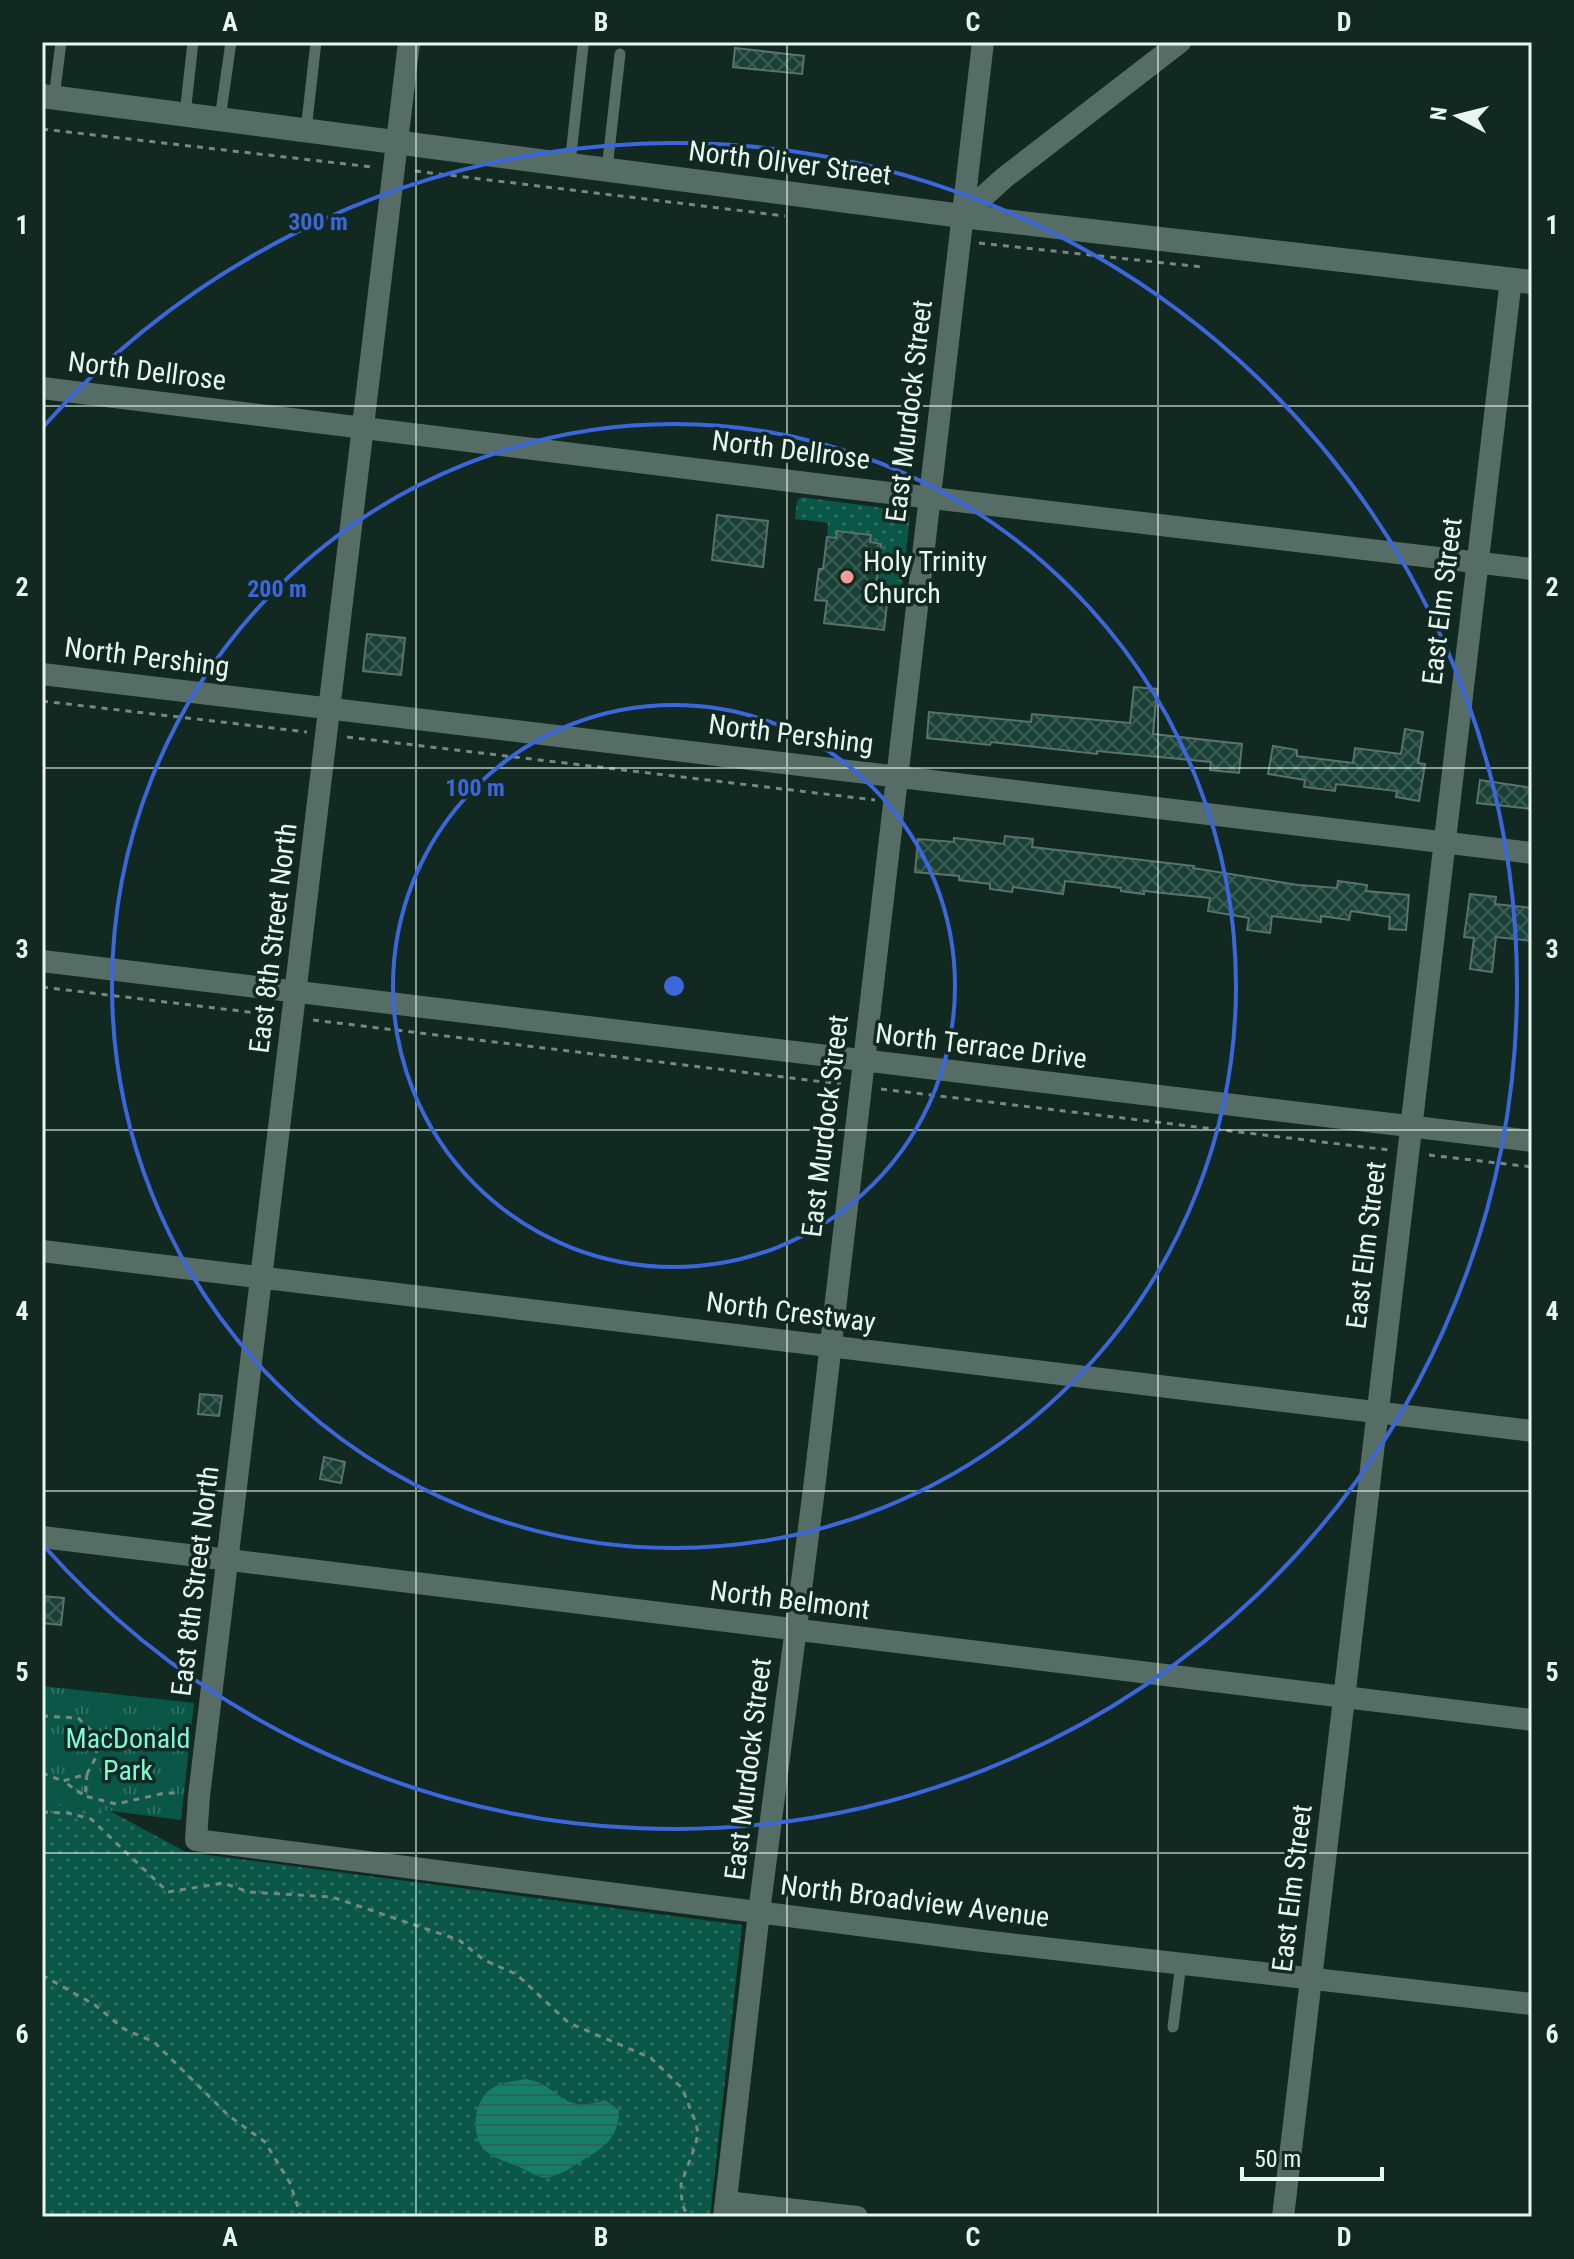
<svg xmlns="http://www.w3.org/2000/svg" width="1574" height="2259" font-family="'Roboto Condensed',sans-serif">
<defs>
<pattern id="grass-dots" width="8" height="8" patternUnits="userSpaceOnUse" patternTransform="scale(2)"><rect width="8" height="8" fill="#0a5747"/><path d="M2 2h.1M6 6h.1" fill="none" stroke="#2e7062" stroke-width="1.8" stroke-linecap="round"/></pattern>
<pattern id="park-tufts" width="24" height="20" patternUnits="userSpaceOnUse" patternTransform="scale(2)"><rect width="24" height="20" fill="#0a5747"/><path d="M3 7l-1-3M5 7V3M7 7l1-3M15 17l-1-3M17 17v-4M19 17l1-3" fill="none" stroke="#2e7062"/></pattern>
<pattern id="water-rules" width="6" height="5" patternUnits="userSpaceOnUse" patternTransform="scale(2)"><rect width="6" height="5" fill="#147e67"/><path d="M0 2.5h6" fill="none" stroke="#2d6458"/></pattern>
<pattern id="building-cross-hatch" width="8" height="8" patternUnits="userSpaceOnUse" patternTransform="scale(2)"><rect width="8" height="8" fill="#1a4137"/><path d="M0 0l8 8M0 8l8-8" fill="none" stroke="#3b5d54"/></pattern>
</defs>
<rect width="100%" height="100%" fill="#122922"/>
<path fill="url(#grass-dots)" d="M801 497 906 511 910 516 902 588 876 585 881 544 870 543V535L838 531 836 538 827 537 828 523 795 519 797 501Z
M42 1802 108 1810 186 1852 742 1925 710 2217H42Z"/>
<path fill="url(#park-tufts)" d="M42 1686 194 1703 181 1820 42 1802Z"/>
<path fill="url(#water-rules)" d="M526 2079C562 2085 558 2115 605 2100L619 2110C619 2134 608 2145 588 2157 576 2164 564 2174 550 2177 539 2179 531 2173 522 2168 509 2162 494 2160 484 2149 470 2134 474 2100 491 2089 501 2082 515 2081 526 2079Z"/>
<path fill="url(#building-cross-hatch)" stroke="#5a726b" stroke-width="2" d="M735 48 804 56 802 74 733 67Z
M717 515 768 521 763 567 712 560Z
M837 531 871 535 870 542 881 544 876 585 889 586 884 630 824 623 827 601 815 600 819 569H823L827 537 836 538Z
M367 634 405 638 401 675 363 671Z
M1134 687 1157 689 1153 734 1242 744 1239 773 1210 770 1211 762 1097 751V754L991 742 990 745 927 738 929 712 1031 722 1032 714 1130 723Z
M1405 729 1423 732 1418 763 1425 764 1419 801 1396 797 1397 791 1336 784 1335 791 1304 787 1305 780 1268 774 1273 746 1297 750V756L1353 763 1355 748 1401 754Z
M1480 780 1532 788V809L1477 803Z
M1005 836 1033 839 1032 847 1194 866 1193 868 1298 885 1337 888 1338 881 1367 885 1366 891 1409 895 1406 930 1389 929 1390 917 1351 911 1349 920 1321 916V922L1272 916 1270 933 1247 930 1249 918 1208 911 1210 898 1144 891V894L1121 891V888L1065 881 1063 894 1013 887 1012 892 990 889V884L959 880V876L915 872 918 839 954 842V838L1004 844Z
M1470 894 1496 897 1495 904 1532 908V941L1496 937 1492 972 1470 969 1474 938 1464 937Z
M200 1394 222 1396 219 1416 198 1414Z
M324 1457 345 1462 341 1483 320 1479Z
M42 1596 64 1598 61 1625 42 1623Z"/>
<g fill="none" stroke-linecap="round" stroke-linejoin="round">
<path stroke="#758881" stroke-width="3" stroke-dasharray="6 6" stroke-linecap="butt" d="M42 129 372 167
M415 171 785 216
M979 243 1202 267
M42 701 307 732
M347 737 875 800
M42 987 273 1015
M313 1020 841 1084
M881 1089 1389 1150
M1429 1155 1532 1167
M42 1716 78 1718 94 1733 97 1755 87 1774 63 1781 85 1796
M42 1773 63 1781
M87 1774 85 1796 116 1804 165 1793H177
M42 1812 68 1813 91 1819 168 1892 223 1883 249 1892 332 1897 459 1940 484 1960 516 1974 569 2023 651 2058 682 2088 696 2123 698 2134 695 2146 681 2184 682 2204 688 2217
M42 1975 95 2005 124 2029 154 2042 228 2115 265 2142 290 2183 301 2217"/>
<path stroke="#556d65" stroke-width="11" d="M54 98 61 42
M185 114 193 42
M220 119 231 42
M306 130 316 42
M570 164 583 46
M607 169 620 54
M1173 2027 1181 1963"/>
<path stroke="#556d65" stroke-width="22" d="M409 42 199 1796 196 1840 983 1941 1532 2004
M962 216 1004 178 1180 42
M42 388 839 487 1532 569
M42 674 1532 853
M42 961 1532 1141
M42 1251 1532 1431
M42 1537 1532 1720
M726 2202 857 2217
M724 2217 759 1912 814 1489 983 42
M1283 2217 1511 279"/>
<path stroke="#556d65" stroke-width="24" d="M42 96 962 216 1532 282"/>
</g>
<path fill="none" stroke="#e9f7f2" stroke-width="2" stroke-opacity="0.55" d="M416 42V2217M787 42V2217M1158 42V2217M42 406H1532M42 768H1532M42 1130H1532M42 1491H1532M42 1853H1532"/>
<g fill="none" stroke="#3c67dc" stroke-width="4">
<circle cx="674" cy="986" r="281"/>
<circle cx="674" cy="986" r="562"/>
<path d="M43 427A843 843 0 1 1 43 1545"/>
</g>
<circle fill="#f59c96" stroke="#122922" stroke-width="3" cx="847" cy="577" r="8"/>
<g text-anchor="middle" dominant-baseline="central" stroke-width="7" stroke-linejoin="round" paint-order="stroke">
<g font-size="28" fill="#e9f7f2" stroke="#122922">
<text transform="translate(790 163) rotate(7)">North Oliver Street</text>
<text transform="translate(147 371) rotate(7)">North Dellrose</text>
<text transform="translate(909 411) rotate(-83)">East Murdock Street</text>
<text transform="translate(791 450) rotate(7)">North Dellrose</text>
<text transform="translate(1442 601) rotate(-83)">East Elm Street</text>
<text transform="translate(147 657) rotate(7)">North Pershing</text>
<text transform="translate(791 734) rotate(7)">North Pershing</text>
<text transform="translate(273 938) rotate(-83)">East 8th Street North</text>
<text transform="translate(981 1046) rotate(7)">North Terrace Drive</text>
<text transform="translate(825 1126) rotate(-83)">East Murdock Street</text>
<text transform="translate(1366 1245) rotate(-83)">East Elm Street</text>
<text transform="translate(791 1312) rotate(7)">North Crestway</text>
<text transform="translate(195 1581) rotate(-83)">East 8th Street North</text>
<text transform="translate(790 1600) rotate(7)">North Belmont</text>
<text transform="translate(748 1769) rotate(-83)">East Murdock Street</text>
<text transform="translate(1292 1888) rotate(-83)">East Elm Street</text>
<text transform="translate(915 1901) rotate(7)">North Broadview Avenue</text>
</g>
<g font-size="28" fill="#e9f7f2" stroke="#122922" text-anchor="start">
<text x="863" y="561">Holy Trinity<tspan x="863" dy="32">Church</tspan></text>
</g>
<g font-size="28" fill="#7ffad8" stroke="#122922">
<text x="128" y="1738">MacDonald<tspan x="128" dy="32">Park</tspan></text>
</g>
</g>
<circle cx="674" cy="986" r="12" fill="#3c67dc" stroke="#122922" stroke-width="4"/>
<g font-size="24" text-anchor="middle" font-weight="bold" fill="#3c67dc" stroke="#122922" stroke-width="7" stroke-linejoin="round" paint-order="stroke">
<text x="318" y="230">300 m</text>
<text x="277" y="597">200 m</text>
<text x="475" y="796">100 m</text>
</g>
<rect width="1574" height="2259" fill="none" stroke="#122922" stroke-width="88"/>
<g transform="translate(1458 116) rotate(277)" stroke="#122922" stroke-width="6" paint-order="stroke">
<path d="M0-6L14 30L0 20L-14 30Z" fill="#e9f7f2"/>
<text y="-12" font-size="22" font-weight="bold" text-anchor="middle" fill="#e9f7f2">N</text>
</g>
<path d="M1242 2167v12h140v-12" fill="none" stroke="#e9f7f2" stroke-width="4"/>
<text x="1254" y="2167" font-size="24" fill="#e9f7f2" stroke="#122922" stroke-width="6" paint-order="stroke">50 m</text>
<rect x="44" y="44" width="1486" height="2171" fill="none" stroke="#e9f7f2" stroke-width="3"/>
<g font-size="26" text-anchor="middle" font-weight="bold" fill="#e9f7f2">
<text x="230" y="31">A</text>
<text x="601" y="31">B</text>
<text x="973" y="31">C</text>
<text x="1344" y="31">D</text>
<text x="22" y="234">1</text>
<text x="1552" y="234">1</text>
<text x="22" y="596">2</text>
<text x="1552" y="596">2</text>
<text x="22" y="958">3</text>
<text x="1552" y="958">3</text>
<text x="22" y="1320">4</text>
<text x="1552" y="1320">4</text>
<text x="22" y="1681">5</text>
<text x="1552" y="1681">5</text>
<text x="22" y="2043">6</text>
<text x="1552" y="2043">6</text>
<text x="230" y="2246">A</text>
<text x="601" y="2246">B</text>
<text x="973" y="2246">C</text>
<text x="1344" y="2246">D</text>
</g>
</svg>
